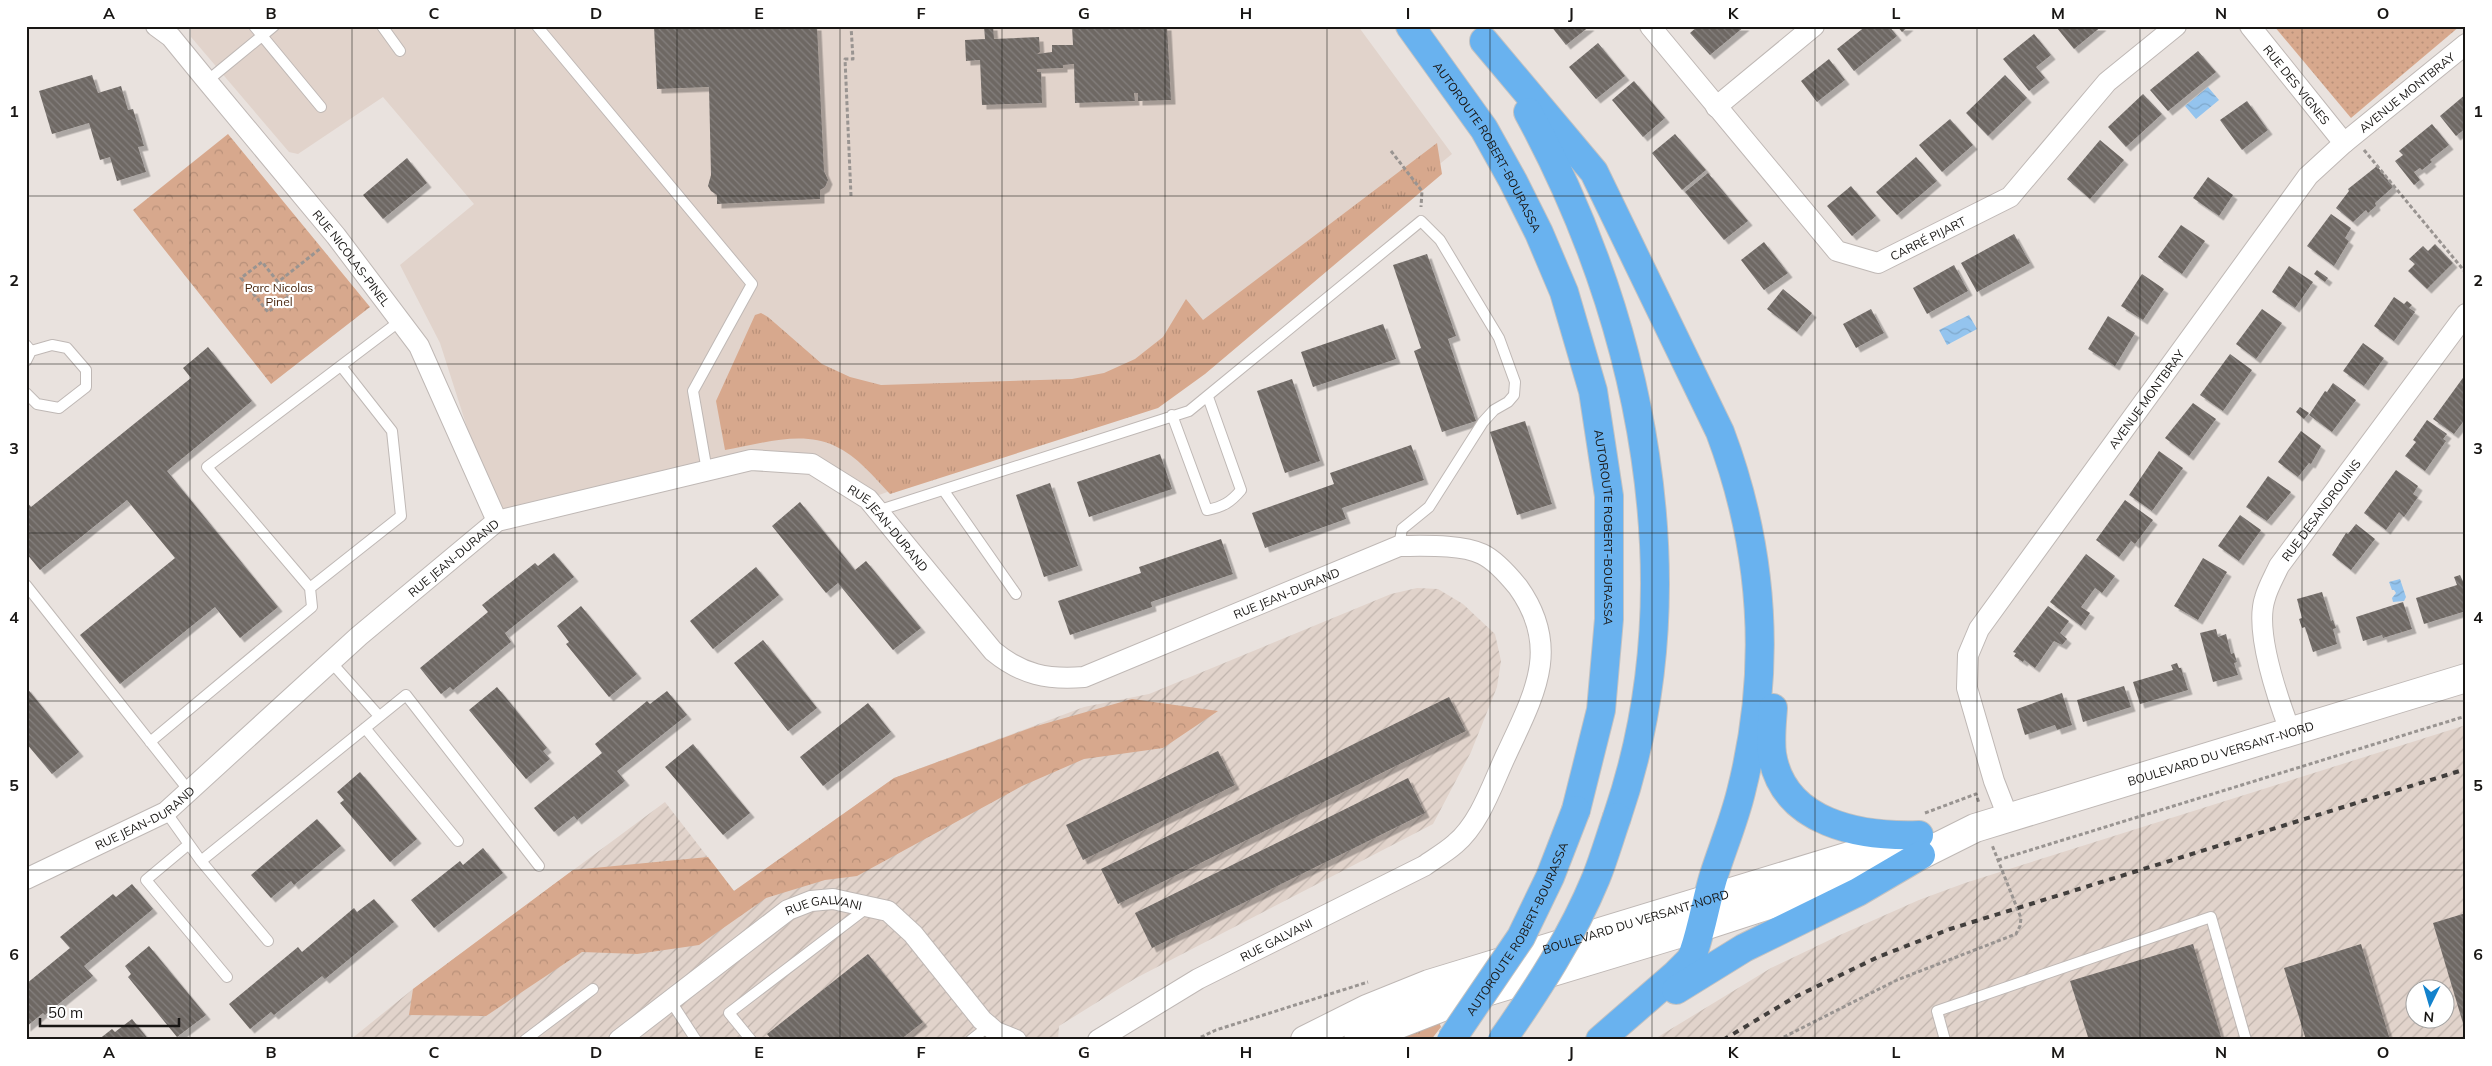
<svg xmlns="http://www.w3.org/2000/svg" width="2492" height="1066" font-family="Mulish,sans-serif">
<defs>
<pattern id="industrial-furrows" width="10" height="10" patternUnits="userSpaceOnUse" patternTransform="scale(1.25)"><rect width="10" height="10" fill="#e1d3cb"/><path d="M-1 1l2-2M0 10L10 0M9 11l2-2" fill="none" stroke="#c0b4ad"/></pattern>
<pattern id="grass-tufts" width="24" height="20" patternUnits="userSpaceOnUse" patternTransform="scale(1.25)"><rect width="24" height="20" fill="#d7a88d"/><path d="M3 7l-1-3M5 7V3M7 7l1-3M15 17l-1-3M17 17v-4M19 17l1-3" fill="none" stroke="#b89079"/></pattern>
<pattern id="forest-crowns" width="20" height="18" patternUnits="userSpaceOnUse" patternTransform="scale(1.25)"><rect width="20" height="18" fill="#d7a88d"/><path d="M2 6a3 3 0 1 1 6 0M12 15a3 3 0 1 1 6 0" fill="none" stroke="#b89079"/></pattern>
<pattern id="park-dots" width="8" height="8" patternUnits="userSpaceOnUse" patternTransform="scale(1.25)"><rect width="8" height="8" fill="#d7a88d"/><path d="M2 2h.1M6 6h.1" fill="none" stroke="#b89079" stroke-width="1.8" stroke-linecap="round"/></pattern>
<pattern id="water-waves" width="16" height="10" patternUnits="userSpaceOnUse" patternTransform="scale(1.25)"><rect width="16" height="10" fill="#94c4ee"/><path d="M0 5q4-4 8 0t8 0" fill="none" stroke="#7fa8cb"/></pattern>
<pattern id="building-back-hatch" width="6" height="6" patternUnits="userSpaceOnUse" patternTransform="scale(1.25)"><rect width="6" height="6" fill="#6e6864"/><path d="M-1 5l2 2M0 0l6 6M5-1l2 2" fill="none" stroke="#85807d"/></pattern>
<filter id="shadow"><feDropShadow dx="4.5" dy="4.5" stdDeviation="0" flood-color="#0004"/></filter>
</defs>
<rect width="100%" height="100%" fill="#e9e2de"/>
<path fill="#e1d3cb" d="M191 26H1358L1452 154 1154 395 868 499 812 464 751 460 497 521 440 343 400 265 474 204 383 97 298 154 289 152 191 37Z"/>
<path fill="url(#industrial-furrows)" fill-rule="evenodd" d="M1417 588 1438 589 1463 604 1495 634 1501 661 1497 687 1471 752 1433 824 1136 978 1059 1026 1058 1040H350L413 989 665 802 734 891 894 778 1084 707 1149 694 1391 594Z
M2466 725V1040H1653L1771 968 1840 935 1919 900 1965 883ZM2414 988H2444V1018H2414Z"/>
<path fill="url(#grass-tufts)" d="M1437 143 1442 174 1205 374 1158 408 890 494C874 477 857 456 835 446 802 430 760 444 725 450L716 401 755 315 761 313 768 317 822 364 850 377 881 385 1072 379 1104 373 1135 359 1163 337 1186 299 1203 320Z
M1439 1022 1441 1027 1431 1040H1391Z"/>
<path fill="url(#forest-crowns)" d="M228 134 370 307 271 384 133 210Z
M1132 699 1218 711 1163 748 1084 759 1022 786 857 876 825 880 766 898 699 945 637 954 582 952 486 1016 409 1015 413 989 573 870 708 857 734 891 894 778 1033 727Z"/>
<path fill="url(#park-dots)" d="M2274 26H2460L2351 118Z"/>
<path fill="url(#water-waves)" d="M2208 87 2219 100 2196 119 2185 106Z
M1969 315 1977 329 1947 345 1939 330Z
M2400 579 2406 597 2404 601 2393 602 2392 598 2396 593 2394 590H2392L2389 582Z"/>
<path fill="url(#building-back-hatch)" filter="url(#shadow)" d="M654 26H817L824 171 828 180 825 187 820 190V199L717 204V195L711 191 708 186 711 175 709 87 657 89Z
M984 26H993L994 39 1039 37 1040 52 1037 54 1052 52V45H1073L1072 26H1167L1171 100 1138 101V93H1134L1135 101 1075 103 1074 64 1063 65V68L1037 69V72H1041L1042 103 982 105 980 60 966 61 965 40 985 39Z
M1551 26H1590L1566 45Z
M1698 26H1745L1710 55 1690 33Z
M1866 26H1889L1897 36 1854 71 1837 49Z
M1897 26H1909L1902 32Z
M2060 26H2102L2074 49 2057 28Z
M2034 34 2051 55 2036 67 2045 78 2029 91 2003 59Z
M1598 43 1625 76 1596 99 1569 67Z
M2198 51 2216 72 2168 111 2150 90Z
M1829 59 1845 80 1817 102 1801 81Z
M92 75 98 93 121 86 128 110 133 109 144 146 138 147 146 172 117 181 110 157 100 160 89 123 52 134 39 91Z
M2005 75 2027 98 1988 136 1966 113Z
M1634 81 1665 118 1643 137 1612 100Z
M2143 94 2162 114 2126 147 2108 127Z
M2466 94V128L2456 136 2440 116Z
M2247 101 2268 130 2242 150 2220 120Z
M1950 119 1973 145 1942 172 1919 145Z
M2432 124 2449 145 2430 160 2432 162 2422 170 2420 168 2414 172 2420 180 2414 185 2395 161 2403 155 2399 151Z
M1675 134 1706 170 1682 190 1652 153Z
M2100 140 2124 160 2090 199 2067 179Z
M1916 157 1937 181 1897 215 1876 192Z
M407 158 427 183 383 219 363 195Z
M2377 166 2393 187 2375 203 2376 206 2368 213 2366 210 2353 222 2336 208 2349 191 2348 189Z
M1708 173 1748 221 1724 240 1685 192Z
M2208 177 2233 195 2219 216 2193 198Z
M1851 186 1876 216 1852 236 1827 206Z
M2331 214 2351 228 2345 238 2349 241 2334 266 2307 246Z
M2181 225 2205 241 2182 274 2158 257Z
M2014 234 2030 263 1977 292 1961 263Z
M1764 242 1788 273 1764 290 1741 260Z
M2435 244 2453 263 2427 289 2408 271 2415 264 2409 259 2423 246 2428 251Z
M1427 254 1456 336 1448 339 1476 421 1442 432 1414 351 1421 348 1393 265Z
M1954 265 1968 291 1927 314 1913 288Z
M2289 266 2313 282 2295 308 2272 292Z
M2317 270 2328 278 2325 282 2314 274Z
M2142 274 2164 289 2143 320 2121 306Z
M1783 289 1812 313 1797 332 1767 309Z
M2394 297 2404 304 2407 301 2412 305 2409 308 2415 312 2394 341 2374 326Z
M1871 309 1884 333 1856 348 1843 324Z
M2262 309 2282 323 2256 359 2236 344Z
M2108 316 2135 333 2115 366 2088 349Z
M1383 324 1396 359 1313 387 1301 352Z
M2363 343 2384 358 2364 386 2343 371Z
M208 347 252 401 167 471 278 607 240 638 215 607 120 684 80 635 175 558 127 500 40 570 26 553V501L31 507 191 378 183 368Z
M2230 354 2252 370 2223 411 2200 395Z
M2465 375 2466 418 2454 434 2433 419Z
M1292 379 1320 461 1285 473 1257 391Z
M2333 383 2356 400 2332 432 2309 415 2325 391 2327 392Z
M2193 403 2216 419 2189 456 2165 438Z
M2300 407 2309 413 2304 419 2296 412Z
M2427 420 2447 434 2443 439 2446 441 2425 471 2405 456 2416 442 2413 440Z
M1525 421 1552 504 1517 515 1490 432Z
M2301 431 2321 446 2311 464 2309 463 2298 477 2278 462Z
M1411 445 1424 480 1342 508 1346 519 1265 548 1252 513 1334 484 1330 473Z
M2159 451 2183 468 2152 511 2129 495Z
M1160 454 1172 489 1089 517 1077 482Z
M2396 470 2418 486 2413 494 2418 497 2404 517 2399 512 2386 530 2364 513Z
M2268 476 2291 492 2267 521 2246 507Z
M1050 483 1078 566 1044 577 1016 495Z
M2125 500 2153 520 2135 544 2131 541 2119 557 2096 540Z
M800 502 855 570 866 561 921 628 893 650 838 583 826 593 772 526Z
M2240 515 2261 530 2239 561 2218 546Z
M2356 524 2375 539 2351 570 2332 555 2346 533 2348 534Z
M1221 539 1233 574 1151 602 1152 607 1070 635 1058 601 1141 573 1139 567Z
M554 553 574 577 505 633 511 642 453 690 450 687 441 694 420 668 488 612 482 605 535 563 538 566Z
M2086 554 2115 576 2102 593 2095 588 2081 607 2090 613 2081 626 2050 602Z
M2203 558 2227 572 2198 620 2174 606Z
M756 567 779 595 713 649 690 621Z
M2460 575 2466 588V611L2424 624 2416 598 2457 585 2454 577Z
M2322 592 2331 621 2333 620 2336 628 2333 629 2337 644 2313 652 2305 627 2302 628 2299 619 2302 618 2297 599Z
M2403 602 2412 629 2383 638 2382 635 2363 641 2356 617Z
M581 606 637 674 609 697 566 644 569 642 557 626Z
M2048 606 2069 621 2060 633 2067 639 2062 645 2054 641 2035 668 2024 660 2023 662 2014 656 2016 653 2013 652Z
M2216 629 2218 637 2226 634 2231 654 2234 653 2237 662 2234 663 2238 675 2213 682 2200 633Z
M763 640 817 708 788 731 734 663Z
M2177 663 2179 668H2181L2188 690 2140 704 2133 682 2173 670 2171 665Z
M2124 686 2131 707 2083 722 2077 700Z
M26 687 79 752 52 774 26 743Z
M497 687 547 748 543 751 550 759 526 779 469 710Z
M667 691 687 715 617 771 625 781 577 820 574 816 554 832 534 808 602 753 595 744 647 701 650 704Z
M2062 693 2072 725 2057 730 2055 725 2025 735 2017 709Z
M1449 697 1466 731 1118 904 1101 869Z
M868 703 891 732 823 786 800 757Z
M693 744 750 813 723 835 665 767Z
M1218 751 1235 785 1083 860 1066 825Z
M360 772 417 839 390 862 340 803 344 800 337 792Z
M1408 778 1425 813 1152 948 1135 913Z
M317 819 341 846 294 885 291 881 271 898 251 875Z
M483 848 503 873 434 928 411 900 460 861 463 865Z
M132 884 153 909 84 966 93 976 45 1015 43 1013 26 1027V984L70 948 60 937 113 894 116 897Z
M374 899 394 922 325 979 322 976 274 1015 271 1012 250 1029 229 1004 298 947 302 952 354 908 357 912Z
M2466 913V1030H2465L2433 923Z
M2193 944 2222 1040H2089L2070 981Z
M2361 944 2390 1040H2306L2284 968Z
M149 946 206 1015 177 1037 128 977 131 974 125 966Z
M868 954 923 1022 900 1040H772L767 1034Z
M132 1019 149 1040H98L112 1029 115 1032Z"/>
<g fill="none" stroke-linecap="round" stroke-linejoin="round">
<g stroke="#bfb8b5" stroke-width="12">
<path id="lane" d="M254 26 321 107
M382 26 400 51
M537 26 752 284 693 391 707 471
M207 81 274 26
M26 345 31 351 26 361
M26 393 37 404 59 408 86 387V370L67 348 52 345 31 351
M1172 415 1207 510C1223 507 1231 502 1241 490L1208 397
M944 491 1016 594
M877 511 1189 411 1421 221 1440 240 1499 338 1515 382 1514 395 1508 402 1494 410 1483 422 1429 507 1402 529 1399 546
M26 585 190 792
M310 588 207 467 400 321
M331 662 379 716
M365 728 458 841
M150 742 312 607 310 588 401 516 392 431 341 366
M166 812 201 861
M189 844 146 880 227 977
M268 941 201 861 406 695 539 866
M670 1000 696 1040
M525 1040 593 989
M751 1040 729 1013 868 907
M971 1040 989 1026
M1945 1040 1937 1011 2211 917 2246 1040"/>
</g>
<g stroke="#bfb8b5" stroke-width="22">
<g id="street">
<path id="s1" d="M156 26 171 37 207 81 336 236 419 346 497 521"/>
<path id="s2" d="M1650 26 1837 251 1878 263 2010 197 2107 82 2176 26"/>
<path id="s3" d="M2250 26 2344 143"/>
<path d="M1716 107 1814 26"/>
<path id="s4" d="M2290 731C2278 699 2254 631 2265 598 2268 587 2274 577 2279 566L2466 314"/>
<path id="s5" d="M2008 817 1994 781 1967 688 1968 655 1979 629 2308 176 2344 143 2466 44"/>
<path id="s6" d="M26 879 166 812 359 636 497 521 751 460 812 464 868 499 993 651C1022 675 1048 680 1084 677L1399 546C1423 546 1461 544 1482 554 1495 560 1509 576 1518 587 1561 647 1535 693 1507 753 1493 782 1481 822 1455 844 1446 852 1434 859 1424 866L1198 979 1098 1040"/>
<path id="s7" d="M619 1040 788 910 811 901 833 899 888 911 913 934 982 1020 996 1032 1016 1040"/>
</g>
</g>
<g stroke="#bfb8b5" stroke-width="30">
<g id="secondary">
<path id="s8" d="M1305 1040 1367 1009 1429 984 1912 837"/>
<path id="s9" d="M1358 1040 1463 999 1701 927 1921 855 1975 828 2466 678"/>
</g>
</g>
<g stroke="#c3c2c2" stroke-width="30">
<g id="highway">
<path id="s10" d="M1410 26 1484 129 1513 181 1539 233 1564 292 1593 391 1609 496V619L1601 710 1576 810"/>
<path d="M1484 41 1594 172 1720 432C1764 549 1772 670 1741 792 1734 821 1722 849 1713 878 1706 902 1702 927 1694 951L1691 959 1676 974 1600 1040"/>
<path d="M1528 112C1642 323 1697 584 1617 817"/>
<path d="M1773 708C1772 723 1770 738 1772 754 1783 824 1861 837 1919 835"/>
<path d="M1676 990 1744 948 1858 892 1921 855"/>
</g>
</g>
<path stroke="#999491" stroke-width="3" stroke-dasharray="4 2.5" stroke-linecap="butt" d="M2364 150 2466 273
M1391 151 1422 191 1421 207
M851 196 845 59H853L851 26
M278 282 262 262 241 278 268 312 289 296 278 282 321 248
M1925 813 1976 794 1979 803
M1998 860 2466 716
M1195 1040 1216 1030 1368 982
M1778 1040 1897 980 2016 934 2020 926 2021 918 1992 845"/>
<use href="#lane" stroke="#fff" stroke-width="10"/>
<use href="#street" stroke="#fff" stroke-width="20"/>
<use href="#secondary" stroke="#fff" stroke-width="28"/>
<use href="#highway" stroke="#69b2ef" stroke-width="28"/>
<path stroke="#423f3d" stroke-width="4" stroke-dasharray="6 6" stroke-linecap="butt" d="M1723 1040 1795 997 1878 957 1950 929 2466 769"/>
<g stroke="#c3c2c2" stroke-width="30" stroke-linecap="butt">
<g id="highway-bridge">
<path id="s11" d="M1451 1040 1521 937 1550 877 1576 810"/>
<path d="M1502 1040C1538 989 1572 936 1596 878 1604 858 1610 837 1617 817"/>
</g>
</g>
<use href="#highway-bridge" stroke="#69b2ef" stroke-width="28"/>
</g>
<path fill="none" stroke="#181614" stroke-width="1" stroke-opacity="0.55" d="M190 26V1040M352 26V1040M515 26V1040M677 26V1040M840 26V1040M1002 26V1040M1165 26V1040M1327 26V1040M1490 26V1040M1652 26V1040M1815 26V1040M1977 26V1040M2140 26V1040M2302 26V1040M26 196H2466M26 364H2466M26 533H2466M26 701H2466M26 870H2466"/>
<g text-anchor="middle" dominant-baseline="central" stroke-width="4.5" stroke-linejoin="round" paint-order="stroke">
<g font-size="12" fill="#181614" stroke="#fff">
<text stroke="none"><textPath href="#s3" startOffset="75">RUE DES VIGNES</textPath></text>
<text stroke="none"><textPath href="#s5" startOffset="886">AVENUE MONTBRAY</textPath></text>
<text stroke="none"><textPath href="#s10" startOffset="144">AUTOROUTE ROBERT-BOURASSA</textPath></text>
<text stroke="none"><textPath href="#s2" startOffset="391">CARRÉ PIJART</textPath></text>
<text stroke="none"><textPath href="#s1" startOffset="304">RUE NICOLAS-PINEL</textPath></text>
<text stroke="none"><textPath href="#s5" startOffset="481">AVENUE MONTBRAY</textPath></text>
<text stroke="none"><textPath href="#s4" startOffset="242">RUE DESANDROUINS</textPath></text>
<text stroke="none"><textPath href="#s10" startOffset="549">AUTOROUTE ROBERT-BOURASSA</textPath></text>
<text stroke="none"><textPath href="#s6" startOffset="1019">RUE JEAN-DURAND</textPath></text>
<text stroke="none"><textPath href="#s6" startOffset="539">RUE JEAN-DURAND</textPath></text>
<text stroke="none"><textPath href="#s6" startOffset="1498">RUE JEAN-DURAND</textPath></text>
<text stroke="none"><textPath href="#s9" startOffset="910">BOULEVARD DU VERSANT-NORD</textPath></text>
<text stroke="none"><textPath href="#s6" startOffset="134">RUE JEAN-DURAND</textPath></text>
<text stroke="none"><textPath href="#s7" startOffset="250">RUE GALVANI</textPath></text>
<text stroke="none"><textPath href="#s8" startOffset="352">BOULEVARD DU VERSANT-NORD</textPath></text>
<text stroke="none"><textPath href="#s11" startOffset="130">AUTOROUTE ROBERT-BOURASSA</textPath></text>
<text transform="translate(1276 940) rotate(-27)">RUE GALVANI</text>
</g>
<g font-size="12" fill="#48240b" stroke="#fff">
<text x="279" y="287">Parc Nicolas<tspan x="279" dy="14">Pinel</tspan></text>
</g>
</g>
<rect width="2492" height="1066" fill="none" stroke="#ffffff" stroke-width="55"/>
<g transform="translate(2430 1004) rotate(185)"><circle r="24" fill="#ffffff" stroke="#a3a2a1"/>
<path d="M0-4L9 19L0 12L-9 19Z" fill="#1382cc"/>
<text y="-8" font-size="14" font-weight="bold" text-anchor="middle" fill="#181614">N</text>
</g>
<path d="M40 1018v8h139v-8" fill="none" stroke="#181614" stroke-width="2.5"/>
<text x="48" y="1018" font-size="15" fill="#181614" stroke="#ffffff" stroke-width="4" paint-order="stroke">50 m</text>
<rect x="28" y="28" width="2436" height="1010" fill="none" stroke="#181614" stroke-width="2"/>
<g font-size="16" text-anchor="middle" font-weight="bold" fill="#181614">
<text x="109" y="19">A</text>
<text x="271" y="19">B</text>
<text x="434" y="19">C</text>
<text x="596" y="19">D</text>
<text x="759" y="19">E</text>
<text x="921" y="19">F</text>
<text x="1084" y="19">G</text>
<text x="1246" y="19">H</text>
<text x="1408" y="19">I</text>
<text x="1571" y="19">J</text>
<text x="1733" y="19">K</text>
<text x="1896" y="19">L</text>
<text x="2058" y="19">M</text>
<text x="2221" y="19">N</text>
<text x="2383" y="19">O</text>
<text x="14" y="117">1</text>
<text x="2478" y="117">1</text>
<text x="14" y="286">2</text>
<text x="2478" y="286">2</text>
<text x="14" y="454">3</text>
<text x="2478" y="454">3</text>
<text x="14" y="623">4</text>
<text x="2478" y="623">4</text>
<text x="14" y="791">5</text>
<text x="2478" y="791">5</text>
<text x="14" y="960">6</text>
<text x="2478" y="960">6</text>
<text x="109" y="1058">A</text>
<text x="271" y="1058">B</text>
<text x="434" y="1058">C</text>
<text x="596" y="1058">D</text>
<text x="759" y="1058">E</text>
<text x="921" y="1058">F</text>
<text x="1084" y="1058">G</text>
<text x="1246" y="1058">H</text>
<text x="1408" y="1058">I</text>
<text x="1571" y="1058">J</text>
<text x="1733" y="1058">K</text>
<text x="1896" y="1058">L</text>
<text x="2058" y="1058">M</text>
<text x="2221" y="1058">N</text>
<text x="2383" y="1058">O</text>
</g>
</svg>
